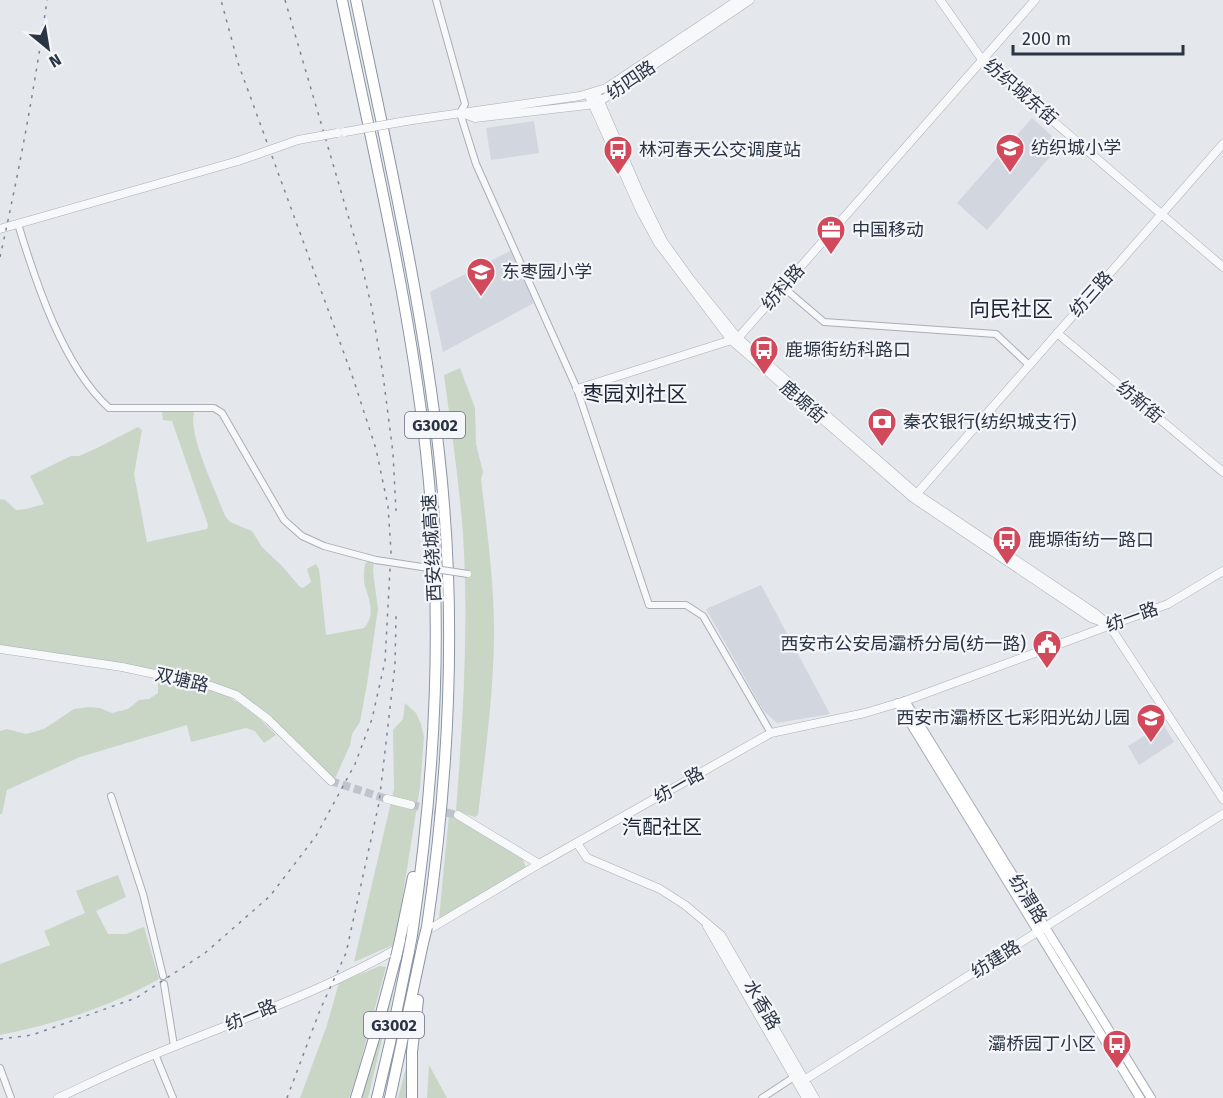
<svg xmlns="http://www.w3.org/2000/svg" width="1223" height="1098" font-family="'Fira Sans','Noto Sans SC',sans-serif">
<rect width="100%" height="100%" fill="#e4e7ec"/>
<path fill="#d2d6de" d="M1032 118 1061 144 987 230 957 203Z
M534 121 539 153 491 160 486 128Z
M512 250 534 303 443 352 430 292Z
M761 585 830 714 777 723 763 710 706 609Z
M1163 724 1174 742 1139 765 1128 746Z"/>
<path fill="#c9d6c5" d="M460 368 475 408 476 444 483 472 481 479C487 532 495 586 494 640 493 698 485 757 478 815L475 817 456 811C463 719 469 626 463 534 459 480 451 428 444 375Z
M187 410 193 411 194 414C188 435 217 493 225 516L230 522 252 531 262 547 282 566 300 587 303 588 311 582 307 569 316 564 319 569 326 635 364 628C375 616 370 602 366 589 363 582 364 572 365 564L370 560 374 562 373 571 378 609 367 684 360 722 352 734 350 745 334 781 256 706 245 697 226 688 193 678 0 645V499L5 500 16 510 26 509 44 504 30 476 71 456H79L97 448 138 427 142 430 134 474 147 542 207 529 208 525 172 421 163 420 162 411H164Z
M158 679C214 688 236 693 276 735L264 743 255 731 246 728 191 742 187 725 80 757 7 790 2 814H0V731L7 729 26 734 44 729 74 709 90 707 100 708 112 713 128 709 139 700 149 699 158 693Z
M405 703 416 713 421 724 424 737 420 787 395 944 354 962 394 789 393 730 403 719Z
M449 815 455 816 522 857 526 868 439 919Z
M118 875 126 897 96 911 108 934H126L144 927 159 979C109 1007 56 1024 0 1035V964L50 945 44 931 85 913 76 891Z
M380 966 386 967 357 1074 349 1098H300L326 1028 339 983Z
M390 993 393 994 368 1098H359Z
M429 1065 447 1098H427Z
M406 1068 409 1069V1098H398Z"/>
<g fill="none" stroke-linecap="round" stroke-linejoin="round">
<path stroke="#bfc3cb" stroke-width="8" stroke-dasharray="8 4" stroke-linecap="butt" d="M331 781 387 799
M411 805 458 815"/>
<g stroke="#a9aeb7" stroke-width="8">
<path id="minor" d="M436 0 465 104 460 113 476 164 577 389 649 605H686L703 616 771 733
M18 224C36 283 63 366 109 408H214L222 413 284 520 302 536 324 546 376 560
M783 287 824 322 996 334 1029 365
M111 796 143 894 163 976
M164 984 174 1046
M155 1054 173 1098
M0 1068 11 1098
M762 1098 794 1077"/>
</g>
<g stroke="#a9aeb7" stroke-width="9">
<path id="tertiary" d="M940 0 983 61 1223 267
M596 92 640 194 663 241 691 280 738 338 917 494 1095 613 1109 625 1223 799
M588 94 640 210 658 243 731 340 913 498 1091 618 1102 622
M462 113 475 118 596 104 750 0
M406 121 580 96 606 88 738 0
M0 229 238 161
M1057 333 1223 472
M577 389 738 338 1035 0
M914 497 1223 144
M0 649 122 667 211 686 236 695 269 720 331 781
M387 799 411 805
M458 815 539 864
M577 843 587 858 660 889 685 905 721 935 815 1098
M707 926 806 1098
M423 933 539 864 771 733 865 713 905 701 1168 604 1223 571
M798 1084 1223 814
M58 1098C91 1083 124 1066 158 1053 239 1020 324 991 400 947"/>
</g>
<g stroke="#a9aeb7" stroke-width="10">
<path id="secondary" d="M905 701 1151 1098
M898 703 1140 1098"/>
</g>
<g stroke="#8b94a3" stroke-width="12">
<path id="motorway" d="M342 0C373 150 409 300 426 452 444 616 436 773 412 935
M356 0C387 150 422 301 439 453 457 611 450 770 427 927
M400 940 413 877
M356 1098 378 1025 396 957
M377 1098 390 1043 409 951
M390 1098 423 943
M412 1098V1052L418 1000"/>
</g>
<use href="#minor" stroke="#f7f8fa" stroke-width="6"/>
<use href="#tertiary" stroke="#f7f8fa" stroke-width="8"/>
<use href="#secondary" stroke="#fff" stroke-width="8"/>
<use href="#motorway" stroke="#fff" stroke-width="10"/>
<path stroke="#7d8696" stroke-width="1.5" stroke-dasharray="3 6" stroke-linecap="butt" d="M285 0 359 253 372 309 383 375 393 453 396 511
M0 257C19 172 35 86 47 0
M0 1039 32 1035 136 998 205 953 270 896 316 836 355 764 372 719 385 661 391 551 388 506 376 449 353 378 238 63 221 0
M287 1098 320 1010 346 953 379 803 395 665 396 616"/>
<g stroke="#a9aeb7" stroke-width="8" stroke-linecap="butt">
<path id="minor-bridge" d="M376 560 468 574"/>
</g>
<g stroke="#a9aeb7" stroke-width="9" stroke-linecap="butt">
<path id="tertiary-bridge" d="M345 132 406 121
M238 161 298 140 337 133"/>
</g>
<g stroke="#8b94a3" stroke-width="12" stroke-linecap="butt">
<path id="motorway-bridge" d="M423 943 427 927
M409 951 412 935
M396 957 400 940"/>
</g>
<use href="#minor-bridge" stroke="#f7f8fa" stroke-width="6"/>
<use href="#tertiary-bridge" stroke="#f7f8fa" stroke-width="8"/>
<use href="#motorway-bridge" stroke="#fff" stroke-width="10"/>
</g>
<defs>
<g id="school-pin" transform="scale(1.5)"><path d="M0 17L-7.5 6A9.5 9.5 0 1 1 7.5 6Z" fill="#d1495b" stroke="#f4f6f9"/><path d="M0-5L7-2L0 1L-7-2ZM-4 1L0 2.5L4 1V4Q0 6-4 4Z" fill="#fff"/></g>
<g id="bus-pin" transform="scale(1.5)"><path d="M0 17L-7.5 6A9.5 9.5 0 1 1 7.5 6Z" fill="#d1495b" stroke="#f4f6f9"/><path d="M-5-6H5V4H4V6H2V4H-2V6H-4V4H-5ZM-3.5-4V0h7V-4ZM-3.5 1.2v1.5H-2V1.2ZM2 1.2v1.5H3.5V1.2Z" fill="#fff"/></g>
<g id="office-pin" transform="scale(1.5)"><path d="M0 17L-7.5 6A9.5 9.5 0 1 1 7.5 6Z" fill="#d1495b" stroke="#f4f6f9"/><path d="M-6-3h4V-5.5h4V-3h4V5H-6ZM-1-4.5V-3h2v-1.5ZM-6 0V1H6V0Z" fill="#fff"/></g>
<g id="bank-pin" transform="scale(1.5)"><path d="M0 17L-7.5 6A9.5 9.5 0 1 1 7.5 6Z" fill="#d1495b" stroke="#f4f6f9"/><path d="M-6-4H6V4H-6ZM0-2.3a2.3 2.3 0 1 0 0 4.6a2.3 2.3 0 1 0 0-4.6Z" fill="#fff"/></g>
<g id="civic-pin" transform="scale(1.5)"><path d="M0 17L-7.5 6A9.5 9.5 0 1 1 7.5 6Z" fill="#d1495b" stroke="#f4f6f9"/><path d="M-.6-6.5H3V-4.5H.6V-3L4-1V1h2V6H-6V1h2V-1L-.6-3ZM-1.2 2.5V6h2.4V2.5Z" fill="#fff"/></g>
</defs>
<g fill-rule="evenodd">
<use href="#school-pin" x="1010" y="148"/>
<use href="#bus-pin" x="618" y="150"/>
<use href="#office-pin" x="831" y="230"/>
<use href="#school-pin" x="481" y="272"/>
<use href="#bus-pin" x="764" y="350"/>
<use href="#bank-pin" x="882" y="422"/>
<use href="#bus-pin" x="1007" y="540"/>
<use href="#civic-pin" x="1047" y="644"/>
<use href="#school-pin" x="1151" y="718"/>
<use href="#bus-pin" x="1117" y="1044"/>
</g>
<g text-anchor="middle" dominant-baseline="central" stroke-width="4.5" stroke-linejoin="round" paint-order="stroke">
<g fill="#f4f6f9" stroke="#676e7b" stroke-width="1.5">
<rect x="405" y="412" width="60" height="26" rx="4.5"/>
<rect x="364" y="1012" width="60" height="26" rx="4.5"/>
</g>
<g font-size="16" font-weight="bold" fill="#2b3445">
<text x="435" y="425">G3002</text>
<text x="394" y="1025">G3002</text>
</g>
<g font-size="18" fill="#2b3445" stroke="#f4f6f9">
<text transform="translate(631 80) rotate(-34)">纺四路</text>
<text transform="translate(1021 92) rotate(41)">纺织城东街</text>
<text transform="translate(783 287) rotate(-49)">纺科路</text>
<text transform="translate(1091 294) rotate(-48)">纺三路</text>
<text transform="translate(803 402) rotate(41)">鹿塬街</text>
<text transform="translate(1140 402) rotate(40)">纺新街</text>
<text transform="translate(432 548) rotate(-93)">西安绕城高速</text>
<text transform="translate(1132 617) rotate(-20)">纺一路</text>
<text transform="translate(182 680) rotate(13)">双塘路</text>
<text transform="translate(679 785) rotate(-30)">纺一路</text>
<text transform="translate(1028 899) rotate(58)">纺渭路</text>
<text transform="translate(996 959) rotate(-32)">纺建路</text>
<text transform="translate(762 1005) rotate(60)">水香路</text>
<text transform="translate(251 1015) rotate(-22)">纺一路</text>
</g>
<g font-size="18" fill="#2b3445" stroke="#f4f6f9" text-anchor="start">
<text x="1031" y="148">纺织城小学</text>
<text x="639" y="150">林河春天公交调度站</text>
<text x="852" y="230">中国移动</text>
<text x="502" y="272">东枣园小学</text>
<text x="785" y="350">鹿塬街纺科路口</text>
<text x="903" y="422">秦农银行(纺织城支行)</text>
<text x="1028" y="540">鹿塬街纺一路口</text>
<text x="1026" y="644" text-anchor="end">西安市公安局灞桥分局(纺一路)</text>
<text x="1130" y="718" text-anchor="end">西安市灞桥区七彩阳光幼儿园</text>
<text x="1096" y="1044" text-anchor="end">灞桥园丁小区</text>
</g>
<g font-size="20" fill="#1d2536" stroke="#f4f6f9">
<text x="662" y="827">汽配社区</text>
</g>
<g font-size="21" fill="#1d2536" stroke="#f4f6f9">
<text x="1011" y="309">向民社区</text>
<text x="635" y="394">枣园刘社区</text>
</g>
</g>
<g transform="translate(48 48) rotate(150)" stroke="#f4f6f9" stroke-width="4.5" paint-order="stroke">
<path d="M0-4.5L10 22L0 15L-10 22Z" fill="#2b3445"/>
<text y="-9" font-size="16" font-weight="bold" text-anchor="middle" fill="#2b3445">N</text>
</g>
<path d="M1013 45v9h170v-9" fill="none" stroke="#2b3445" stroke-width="3"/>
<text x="1022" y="45" font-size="18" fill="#2b3445" stroke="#f4f6f9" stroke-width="4.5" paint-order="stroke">200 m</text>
</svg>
